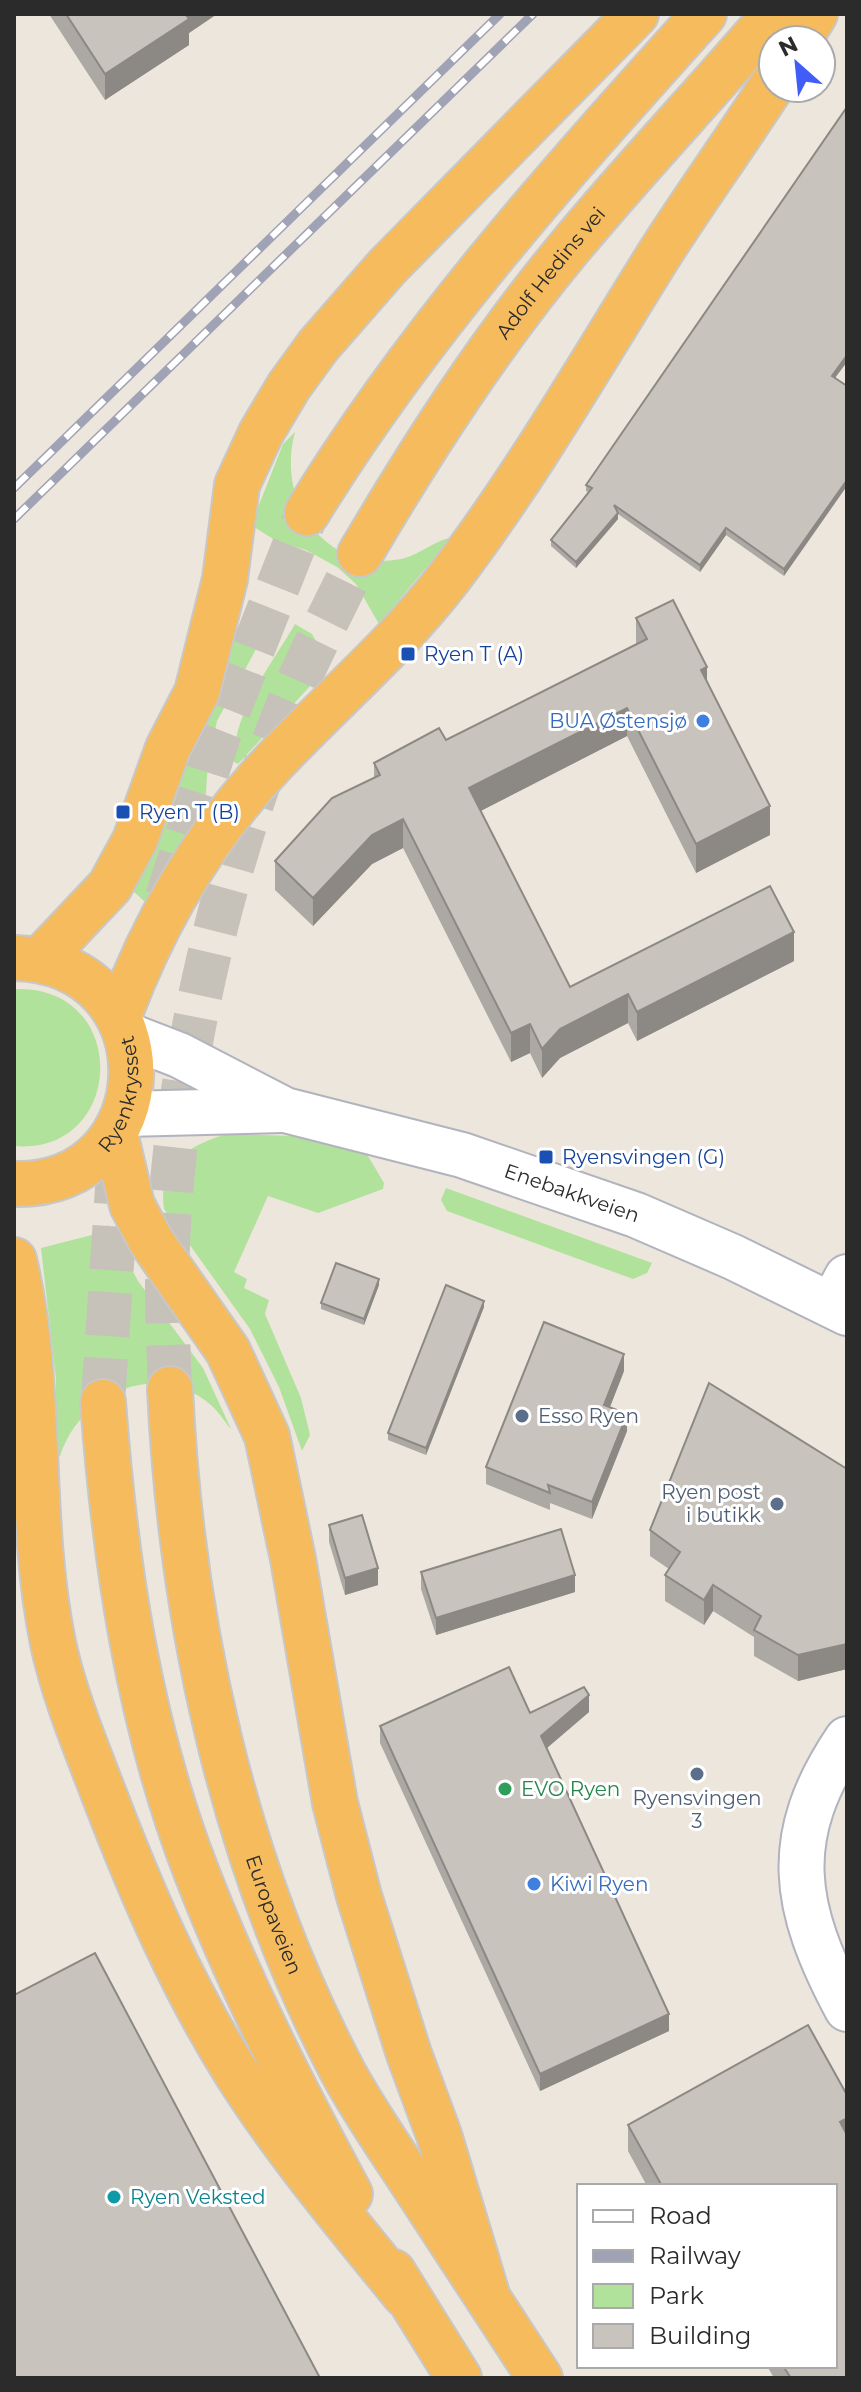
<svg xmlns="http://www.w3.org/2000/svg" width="861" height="2392" font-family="Montserrat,sans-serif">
<rect width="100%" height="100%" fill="#ede6dd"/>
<path fill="#b1e29b" d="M295 432C276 501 324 574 401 559 418 556 437 539 451 538L379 624 356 584 337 567 306 550 278 542 251 525 283 444Z
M274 616 217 721 208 762 205 807 177 847 145 902 133 891C177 812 200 726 221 639L254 617Z
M295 624 312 634 325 657 313 683 238 764 234 762C232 713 272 664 295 624Z
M14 989C132 984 126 1156 14 1146Z
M227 1134 293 1136 365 1151 384 1183 383 1189 318 1213 268 1196 234 1272 247 1279 244 1288 269 1300 265 1314 301 1398 310 1435 302 1451 279 1387 250 1329 164 1209C157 1164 189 1145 227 1134Z
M446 1188 652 1263 647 1273 633 1279 447 1211 441 1200Z
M108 1225 138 1281 203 1368 231 1429C224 1421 218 1411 211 1405 156 1358 80 1394 60 1456H56V1379L41 1248 92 1235Z"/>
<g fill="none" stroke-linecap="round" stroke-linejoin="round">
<path stroke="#c6c1b9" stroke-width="44" stroke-dasharray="44 22" stroke-linecap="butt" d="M167 898 220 732 307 513
M170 1389C169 1355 167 1321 167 1286 168 1103 213 901 278 730 301 670 332 612 360 554
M103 1402 119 1158"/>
<g stroke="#b1b3be" stroke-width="48">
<path id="minor" d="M832 1305 847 1277
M847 1739C780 1838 793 1908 847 2009"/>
</g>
<g stroke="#b1b3be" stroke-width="48">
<g id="secondary">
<path id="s1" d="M127 1035 179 1055 285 1110 462 1155 636 1215 733 1257 847 1313"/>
<path d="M125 1114 282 1110"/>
</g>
</g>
<g stroke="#c8c8c8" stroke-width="48">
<g id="trunk">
<path d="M799 40 815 14"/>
<path d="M307 513C418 331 562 172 704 14"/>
<path id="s2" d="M360 554C423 447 490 343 569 248 635 168 707 93 774 14"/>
<path d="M41 959 110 886 135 840 168 748 197 692 225 579 237 485 261 433 289 386 318 346 387 267 636 14"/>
<path d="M119 1016C154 922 203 837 272 764 331 701 399 644 451 575 529 472 593 360 662 250 698 194 737 140 773 84"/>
<path d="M115 1133 132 1205 151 1241 228 1351 267 1436 293 1559 335 1803 359 1896 409 2054 439 2135 488 2298"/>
<path id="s3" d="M14 1184C166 1188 174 963 16 958"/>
<path d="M14 1260C44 1386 27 1516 53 1643 64 1695 86 1747 105 1797 141 1891 181 1984 234 2069 284 2149 346 2222 405 2295"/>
<path id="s4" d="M170 1389C181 1623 233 1863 343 2072 364 2111 390 2148 414 2185 456 2249 498 2314 540 2378"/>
<path d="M103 1402C115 1561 138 1721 196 1871 239 1983 293 2088 350 2194"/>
<path d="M393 2272 459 2378"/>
</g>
</g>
<use href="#minor" stroke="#fff" stroke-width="44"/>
<use href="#secondary" stroke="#fff" stroke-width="44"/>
<use href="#trunk" stroke="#f5bb5c" stroke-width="44"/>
<g stroke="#a0a2b5" stroke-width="9">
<path id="rail" d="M14 488 500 14
M14 519 533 14"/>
</g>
<use href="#rail" stroke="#fff" stroke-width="6" stroke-dasharray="18" stroke-linecap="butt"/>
</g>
<path fill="#aca8a3" d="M49 14H217L189 33V45L105 100Z
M835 378 784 576 726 535 700 572 618 514V519L576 568 551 546V540L588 492 586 491V485Z
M636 618 707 681 770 835 696 873 627 736 480 811 570 987 794 961 637 1041 628 1023 560 1058 542 1078 530 1053 511 1062 403 848 372 864 313 926 275 890V861L374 778V763L446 740 636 644Z
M379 1285 364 1325 321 1309V1303Z
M484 1307 426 1455 388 1440V1433Z
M624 1371 610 1407 627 1431 592 1519 550 1503V1510L486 1484V1467Z
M847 1469V1669L798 1681 754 1656V1637L713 1611 704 1625 665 1601V1575L669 1569 650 1556V1530Z
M329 1525 378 1585 345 1595 329 1542Z
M421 1572 575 1592 436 1635 421 1589Z
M589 1712 547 1748 669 2031 540 2091 380 1743V1726L530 1713Z
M808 2025 847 2095V2378H774L767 2366H835V2186H647L628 2151V2125Z"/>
<path fill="#8c8884" d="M183 14H217L189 33V45L105 100V74Z
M847 355V362L832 382V376Z
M847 480V486L784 576V569Z
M618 513V519L576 568V562Z
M726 528V535L700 572V565Z
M707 667V696L701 670Z
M627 708V736L469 817V788Z
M770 806V835L696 873V844Z
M403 819V848L372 864 313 926V898L372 835Z
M794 932V961L637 1041V1012Z
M628 994V1023L560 1058 542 1078V1049L560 1029Z
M530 1024V1053L511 1062V1033Z
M379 1279V1285L364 1325V1319Z
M484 1301V1307L426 1455V1448Z
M624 1354V1371L604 1422V1405Z
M627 1414V1431L592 1519V1502Z
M378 1568V1585L345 1595V1578Z
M575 1575V1592L436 1635V1618Z
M713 1585V1611L704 1625V1600Z
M847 1644V1669L798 1681V1655Z
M589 1695V1712L541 1753V1736Z
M669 2014V2031L540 2091V2074Z
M847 2118V2144L840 2122Z"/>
<path fill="#c8c3bd" stroke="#8c8884" stroke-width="2" d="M66 14H185L189 19 105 74Z
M847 107V355L832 376 847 386V480L784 569 726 528 700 565 614 505 618 513 576 562 551 540 592 488 586 485Z
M673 600 707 667 701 670 770 806 696 844 627 708 469 788 570 987 770 886 794 932 637 1012 628 994 560 1029 542 1049 530 1024 511 1033 403 819 372 835 313 898 275 861 332 798 380 775 374 763 439 728 446 740 647 639 636 618Z
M336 1263 379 1279 364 1319 321 1303Z
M446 1285 484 1301 426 1448 388 1433Z
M544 1322 624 1354 604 1405 627 1414 592 1502 548 1485 550 1493 486 1467Z
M709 1383 847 1469V1644L798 1655 754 1630 761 1616 713 1585 704 1600 665 1575 680 1552 650 1530Z
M362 1515 378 1568 345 1578 329 1525Z
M561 1529 575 1575 436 1618 421 1572Z
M509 1667 530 1713 584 1687 589 1695 541 1736 669 2014 540 2074 380 1726Z
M95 1953 320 2378H14V1995Z
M808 2025 847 2095V2118L840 2122 847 2135V2378H791L783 2366H835V2186H662L628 2125Z"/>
<g fill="#1a4fb4" stroke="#fff" stroke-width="3">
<rect x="400" y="646" width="16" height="16" rx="4"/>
<rect x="115" y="804" width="16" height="16" rx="4"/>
<rect x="538" y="1149" width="16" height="16" rx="4"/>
</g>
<g fill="#3f7fe0" stroke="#fff" stroke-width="3">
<circle cx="703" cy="721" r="8"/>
<circle cx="534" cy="1884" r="8"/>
</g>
<g fill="#5c6f8a" stroke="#fff" stroke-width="3">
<circle cx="522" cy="1416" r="8"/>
<circle cx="777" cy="1504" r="8"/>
<circle cx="697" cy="1774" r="8"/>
</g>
<circle fill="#2e9e5b" stroke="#fff" stroke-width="3" cx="505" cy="1789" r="8"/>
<circle fill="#0f9aa8" stroke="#fff" stroke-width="3" cx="114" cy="2197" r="8"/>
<g text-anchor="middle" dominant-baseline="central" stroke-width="6" stroke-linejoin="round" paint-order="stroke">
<g font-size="20" fill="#2b2b2b" stroke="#fff">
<text stroke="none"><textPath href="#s2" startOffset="340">Adolf Hedins vei</textPath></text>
<text stroke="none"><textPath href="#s3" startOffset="158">Ryenkrysset</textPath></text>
<text stroke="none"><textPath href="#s1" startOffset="474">Enebakkveien</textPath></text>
<text stroke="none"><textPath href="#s4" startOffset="538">Europaveien</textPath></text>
</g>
<g font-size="20" fill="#164399" stroke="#fff" text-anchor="start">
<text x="424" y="654">Ryen T (A)</text>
<text x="139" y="812">Ryen T (B)</text>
<text x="562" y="1157">Ryensvingen (G)</text>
</g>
<g font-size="20" fill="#366cbe" stroke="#fff" text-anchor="end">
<text x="687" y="721">BUA Østensjø</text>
<text x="550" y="1884" text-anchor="start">Kiwi Ryen</text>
</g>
<g font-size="20" fill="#4e5e75" stroke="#fff" text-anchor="start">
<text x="538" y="1416">Esso Ryen</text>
<text x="761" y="1492" text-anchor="end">Ryen post<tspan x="761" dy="23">i butikk</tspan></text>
<text x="697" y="1798" text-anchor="middle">Ryensvingen<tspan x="697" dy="23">3</tspan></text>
</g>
<g font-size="20" fill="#27864d" stroke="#fff" text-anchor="start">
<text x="521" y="1789">EVO Ryen</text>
</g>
<g font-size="20" fill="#0d838f" stroke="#fff" text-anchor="start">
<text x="130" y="2197">Ryen Veksted</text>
</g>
</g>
<rect width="861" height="2392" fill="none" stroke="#2b2b2b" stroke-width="32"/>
<rect x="577" y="2184" width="260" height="184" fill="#ffffff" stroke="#aaaaaa" stroke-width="2"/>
<rect x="593" y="2210" width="40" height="12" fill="#ffffff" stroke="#aaaaaa" stroke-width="2"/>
<text x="649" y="2224" font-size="24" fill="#2b2b2b">Road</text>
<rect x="593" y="2250" width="40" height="12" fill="#a0a2b5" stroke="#aaaaaa" stroke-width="2"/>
<text x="649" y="2264" font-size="24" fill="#2b2b2b">Railway</text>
<rect x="593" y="2284" width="40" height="24" fill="#b1e29b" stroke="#aaaaaa" stroke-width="2"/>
<text x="649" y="2304" font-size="24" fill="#2b2b2b">Park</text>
<rect x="593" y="2324" width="40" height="24" fill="#c8c3bd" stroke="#aaaaaa" stroke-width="2"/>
<text x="649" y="2344" font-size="24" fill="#2b2b2b">Building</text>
<g transform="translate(797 64) rotate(333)"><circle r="38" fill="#ffffff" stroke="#aaaaaa" stroke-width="2"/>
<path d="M0-6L14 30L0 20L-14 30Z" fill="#405df7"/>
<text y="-12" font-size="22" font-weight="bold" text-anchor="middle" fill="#2b2b2b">N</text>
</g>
</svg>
